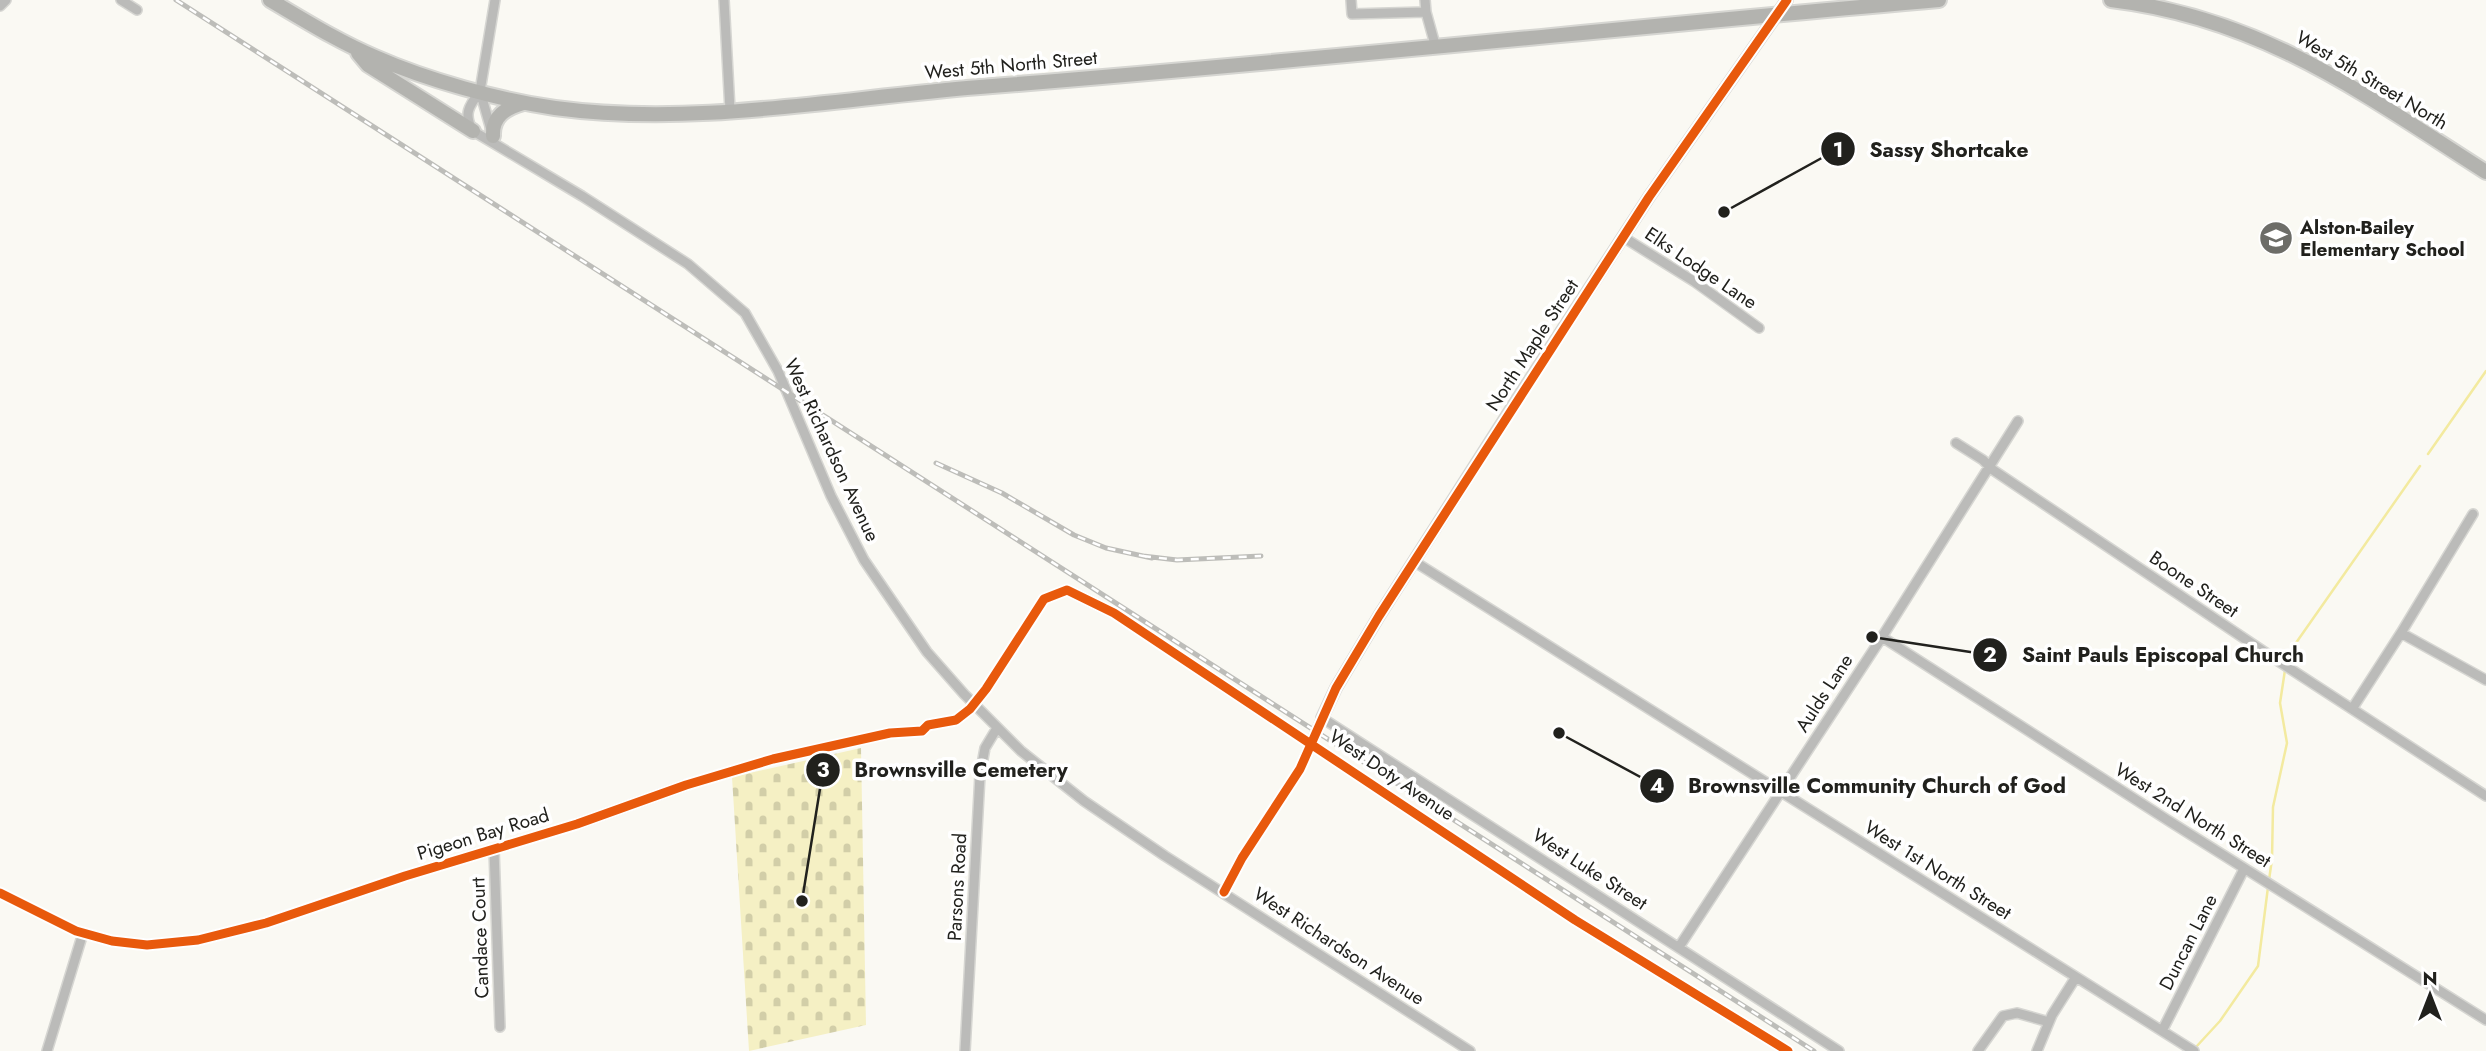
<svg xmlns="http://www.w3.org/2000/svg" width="2486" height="1051" font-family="Jost,sans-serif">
<defs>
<pattern id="cemetery-stones" width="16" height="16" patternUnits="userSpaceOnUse" patternTransform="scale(1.75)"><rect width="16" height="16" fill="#f5f0c4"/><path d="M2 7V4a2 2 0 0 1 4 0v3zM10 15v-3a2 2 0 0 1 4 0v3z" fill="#d2cea8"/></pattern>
</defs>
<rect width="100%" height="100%" fill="#faf9f3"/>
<path fill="url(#cemetery-stones)" d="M861 748 866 1025 749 1051 732 777Z"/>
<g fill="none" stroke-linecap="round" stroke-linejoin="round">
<path stroke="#f3ea9f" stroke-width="2.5" d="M2428 454 2486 371
M2287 663 2291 650 2420 466
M2269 880 2272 859 2273 807 2287 743 2280 703 2285 670
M2196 1047 2220 1021 2258 966 2268 887"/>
<g stroke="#d6d6d2" stroke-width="12">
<path id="minor" d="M121 0 137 10
M724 0 730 110
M1351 0 1352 14 1426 12
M1425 0 1426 12 1436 48
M0 6 6 0
M480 91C469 106 463 114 473 131L582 196 688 264 745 313 778 371 831 496 864 560 927 652 964 694 1021 751 1084 801 1165 856 1470 1051
M492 133 480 91 495 0
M1623 237 1695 282 1759 328
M1956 443 1983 460 1993 470 2269 655 2486 796
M1415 562 2194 1051
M2401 633 2486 680
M1882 637 2169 821 2486 1020
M2352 709 2401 633 2473 514
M494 849 500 1027
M1224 892 1242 858 1300 769 1322 718 1839 1051
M0 893 76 931 112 941 147 945 198 940 266 923 405 876 577 824 686 785 773 759 890 733 922 731 928 725 956 720 970 709 986 689 1044 599 1067 590 1114 613 1575 920 1788 1051
M1679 947 1882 637 2018 421
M2162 1031 2244 869
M47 1051 83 933
M965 1051 980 775 985 748 997 728
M1978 1051 2003 1016 2017 1013 2049 1022
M2037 1051 2052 1015 2076 977"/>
</g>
<g stroke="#d6d6d2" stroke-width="14">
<path id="tertiary" d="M1322 718 1336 688 1379 616 1520 395 1649 197 1787 0"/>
</g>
<g stroke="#d6d6d2" stroke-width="18">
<path id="primary" d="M270 0C304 20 339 42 375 57 427 80 499 100 555 108 696 127 839 98 980 87 1300 62 1619 28 1939 0
M2111 0C2262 18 2362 93 2486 172
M358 53 368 65 473 131
M493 136C492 116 506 108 523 103"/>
</g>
<use href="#minor" stroke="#bbbbb9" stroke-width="9"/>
<use href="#tertiary" stroke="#bbbbb9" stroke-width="10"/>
<use href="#primary" stroke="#b3b3af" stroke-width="14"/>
<g stroke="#bdbdb9" stroke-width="5">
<path id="rail" d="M176 0 1814 1051
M936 463 1002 493 1074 535 1106 548 1152 558
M1143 556 1177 560 1261 556"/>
</g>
<use href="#rail" stroke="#fff" stroke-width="2.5" stroke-dasharray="8" stroke-linecap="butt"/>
<g stroke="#fff" stroke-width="13">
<path id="cycleway" d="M1224 892 1242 858 1300 769 1336 688 1379 616 1649 197 1787 0
M0 893 76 931 112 941 147 945 198 940 266 923 405 876 577 824 686 785 773 759 890 733 922 731 928 725 956 720 970 709 986 689 1044 599 1067 590 1114 613 1575 920 1788 1051"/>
</g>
<use href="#cycleway" stroke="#e8590c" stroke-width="9"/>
</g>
<defs>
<g id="school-disc" transform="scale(1.75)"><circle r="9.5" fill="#6d6d68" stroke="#fff"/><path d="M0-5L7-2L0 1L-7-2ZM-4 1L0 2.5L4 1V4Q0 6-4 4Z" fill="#fff"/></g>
</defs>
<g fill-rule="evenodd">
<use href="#school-disc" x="2276" y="238"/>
</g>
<g text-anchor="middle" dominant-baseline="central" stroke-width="7" stroke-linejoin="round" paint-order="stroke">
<g font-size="19" fill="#21211d" stroke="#fff">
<text transform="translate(1011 65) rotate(-5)">West 5th North Street</text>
<text transform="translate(2372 80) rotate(31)">West 5th Street North</text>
<text transform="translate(1701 268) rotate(34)">Elks Lodge Lane</text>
<text transform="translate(1532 345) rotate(-57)">North Maple Street</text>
<text transform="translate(832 450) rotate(65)">West Richardson Avenue</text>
<text transform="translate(2194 584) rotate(34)">Boone Street</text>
<text transform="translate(1824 693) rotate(-57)">Aulds Lane</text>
<text transform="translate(1392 775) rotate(34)">West Doty Avenue</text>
<text transform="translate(2193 815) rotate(32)">West 2nd North Street</text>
<text transform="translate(483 834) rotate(-17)">Pigeon Bay Road</text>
<text transform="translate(1590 869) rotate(33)">West Luke Street</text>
<text transform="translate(1938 870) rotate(32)">West 1st North Street</text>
<text transform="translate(957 887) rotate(-87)">Parsons Road</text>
<text transform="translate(480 938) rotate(-92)">Candace Court</text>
<text transform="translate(2188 942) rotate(-63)">Duncan Lane</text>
<text transform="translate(1339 946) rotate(33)">West Richardson Avenue</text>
</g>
<g font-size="19" font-weight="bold" fill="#21211d" stroke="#fff" text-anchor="start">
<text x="2300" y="227">Alston-Bailey<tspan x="2300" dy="22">Elementary School</tspan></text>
</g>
</g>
<path fill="none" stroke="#21211d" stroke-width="2.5" d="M1724 212L1838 149M1872 637L1990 655M802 901L823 770M1559 733L1657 786"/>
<g fill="#21211d" stroke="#fff" stroke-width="2.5">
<circle cx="1724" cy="212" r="7"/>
<circle cx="1872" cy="637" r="7"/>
<circle cx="802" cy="901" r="7"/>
<circle cx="1559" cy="733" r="7"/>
<circle cx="1838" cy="149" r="18"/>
<circle cx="1990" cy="655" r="18"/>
<circle cx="823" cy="770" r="18"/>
<circle cx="1657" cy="786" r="18"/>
</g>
<g font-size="21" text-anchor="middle" font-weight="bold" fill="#fff">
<text x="1838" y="157">1</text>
<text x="1990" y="662">2</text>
<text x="823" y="777">3</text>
<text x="1657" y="793">4</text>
</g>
<g font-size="21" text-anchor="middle" font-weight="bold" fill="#21211d" stroke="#fff" stroke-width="7" stroke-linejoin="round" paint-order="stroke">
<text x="1949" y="157">Sassy Shortcake</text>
<text x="2163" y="662">Saint Pauls Episcopal Church</text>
<text x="961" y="777">Brownsville Cemetery</text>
<text x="1877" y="793">Brownsville Community Church of God</text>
</g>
<g transform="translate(2430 995)" stroke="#ffffff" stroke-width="5" paint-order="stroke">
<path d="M0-5L12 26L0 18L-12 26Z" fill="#21211d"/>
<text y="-10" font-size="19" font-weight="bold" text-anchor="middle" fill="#21211d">N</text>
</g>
</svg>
